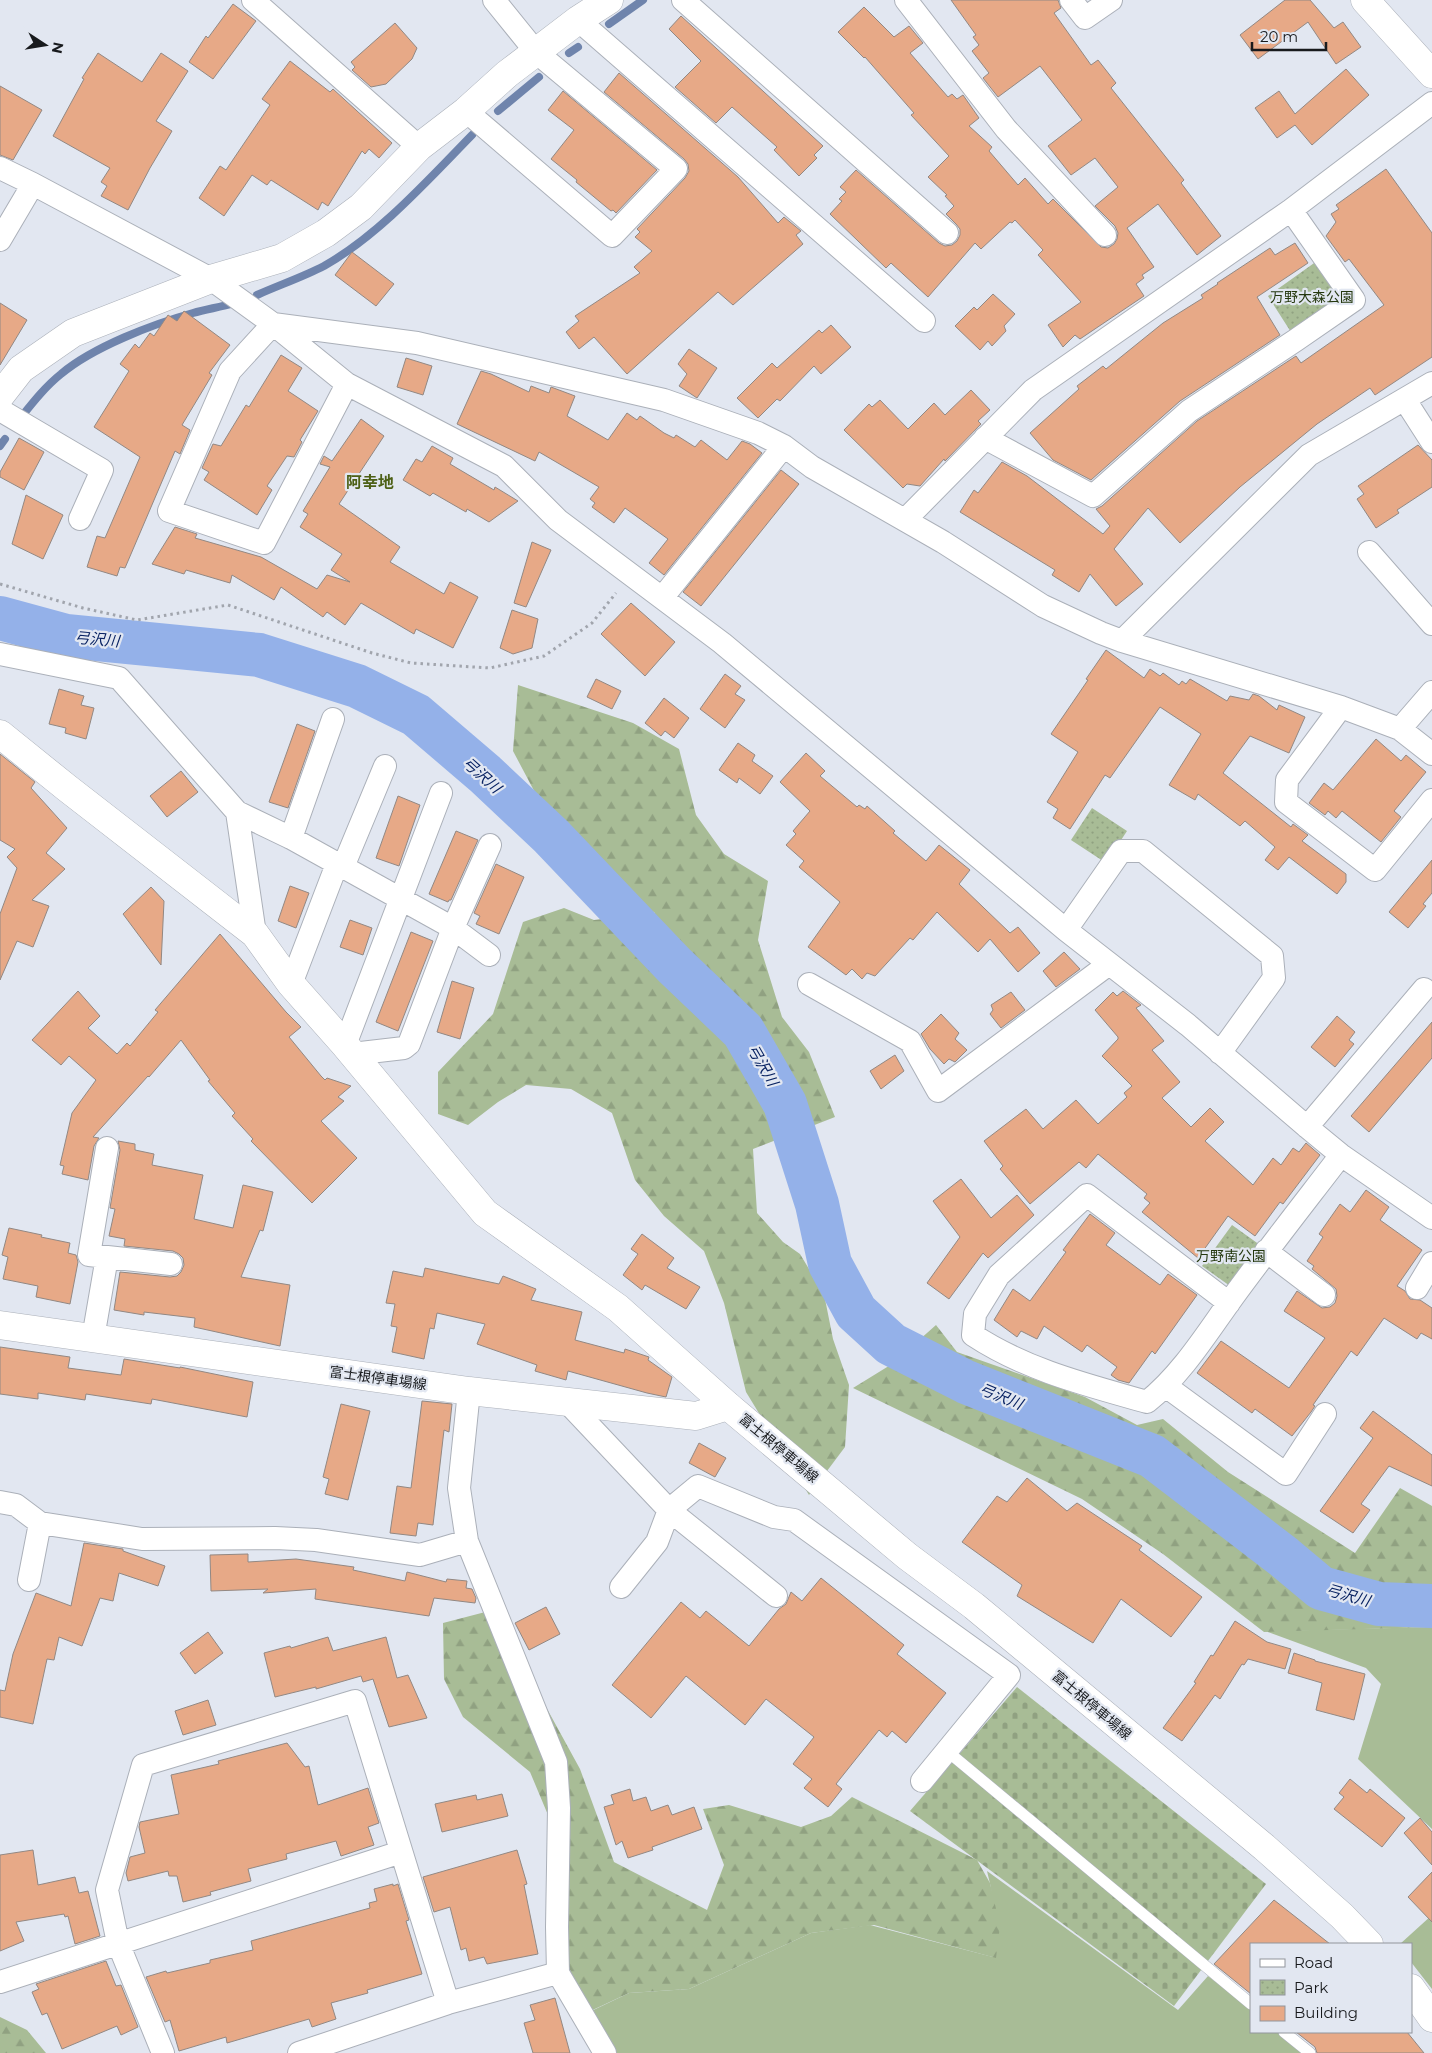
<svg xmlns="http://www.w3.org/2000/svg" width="1432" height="2053" font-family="Montserrat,'Noto Sans JP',sans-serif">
<defs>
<pattern id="forest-firs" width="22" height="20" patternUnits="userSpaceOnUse" patternTransform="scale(1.25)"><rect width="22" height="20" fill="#a8bc96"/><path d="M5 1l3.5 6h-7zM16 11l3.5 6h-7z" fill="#90a181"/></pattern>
<pattern id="cemetery-stones" width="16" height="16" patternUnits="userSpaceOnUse" patternTransform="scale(1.25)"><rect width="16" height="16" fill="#a8bc96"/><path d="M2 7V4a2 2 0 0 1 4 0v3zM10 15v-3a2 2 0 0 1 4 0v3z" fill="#90a181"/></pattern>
<pattern id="park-dots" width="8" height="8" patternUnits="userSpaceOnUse" patternTransform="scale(1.25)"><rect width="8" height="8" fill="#a8bc96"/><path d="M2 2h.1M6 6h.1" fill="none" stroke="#90a181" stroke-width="1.8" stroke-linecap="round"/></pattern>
</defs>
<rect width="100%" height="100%" fill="#e2e7f1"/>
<path fill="#a8bc96" d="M1432 1627V1829L1358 1759 1381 1684 1366 1668 1265 1631Z
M987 1871 1178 2010 1208 1976 1251 2009V2032H1279L1306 2053H605L583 2015 629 1993 689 1989 811 1933 870 1925 993 1957 991 1888Z
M1432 1915V1989L1411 1962V1944H1400Z"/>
<path fill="url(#forest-firs)" d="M518 685 633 723 679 749 696 815 724 854 768 881 758 940 782 1017 809 1052 835 1117 753 1149 757 1213 783 1242 800 1254 824 1294 833 1339 849 1385 845 1447 809 1495 746 1392 724 1303 704 1251 664 1216 635 1180 612 1113 571 1089 526 1085 498 1102 468 1125 438 1114V1072L493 1014 523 922 564 908 594 920 655 913 567 853 513 751Z
M936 1325 957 1352 1085 1397 1137 1425 1163 1419 1228 1472 1355 1553 1400 1488 1432 1506V1627L1264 1632 1163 1554 1082 1499 853 1388 892 1364Z
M493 1610 580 1769 614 1862 707 1910 724 1865 703 1809 729 1805 801 1827 831 1816 852 1797 977 1860 990 1883 1000 1926 996 1958 874 1925 811 1933 689 1989 629 1993 582 2015 569 1966 561 1846 530 1772 463 1717 444 1679 443 1623Z
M0 2017 27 2030 46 2053H0Z"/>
<path fill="url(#cemetery-stones)" d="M1017 1687 1266 1884 1174 2006 910 1811Z"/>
<path fill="url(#park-dots)" d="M1324 256 1354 300 1296 340 1268 296Z
M1092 808 1127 831 1106 863 1071 840Z
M1232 1225 1260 1245 1230 1286 1202 1266Z"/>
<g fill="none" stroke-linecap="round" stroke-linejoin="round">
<path stroke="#6f84ac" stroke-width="8" d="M609 24 643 0
M569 53 578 47
M498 111 539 77
M257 295C279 285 303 277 324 266 379 235 428 180 472 135
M22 416C34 401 46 386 61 374 93 347 153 324 193 313 207 309 221 307 234 303
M0 446 5 439"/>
<path stroke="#94b1e9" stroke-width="44" d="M0 618 66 636 259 655 357 686 416 715 485 774 551 836 674 965 743 1031 785 1104 817 1204 830 1264 856 1312 891 1344 966 1382 1152 1456 1284 1557 1321 1588 1379 1604 1432 1606"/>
</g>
<path fill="#e7a987" stroke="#928883" d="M951 0H1058L1061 8 1054 13 1091 65 1098 60 1116 83 1111 88 1184 180 1181 183 1221 236 1197 255 1158 204 1127 228 1154 267 1142 275 1144 278 1136 284 1144 296 1080 339 1075 335 1063 347 1048 325 1081 302 1038 255 1043 250 1015 220 1012 223 1010 222 981 249 975 243 928 297 891 263 886 268 830 214 842 201 839 199 846 192 840 187 856 170 939 243 945 246 952 245 957 241 960 235V229L956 224 946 214 954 206 945 196 947 195 928 177 949 156 911 115 914 113 865 57 864 58 838 32 864 7 894 37 909 26 923 43 910 53 948 97 952 94 957 99 963 95 979 118 969 126 992 147 989 151 1018 185 1025 178 1048 204 1053 199 1101 247 1108 248 1114 244 1117 239 1118 233 1115 226 1095 206 1118 187 1095 158 1071 175 1048 146 1082 120 1040 66 998 97 983 78 989 73 972 51 979 45 973 37 976 35Z
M1285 0H1310L1334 28 1343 22 1361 47 1336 64 1308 22 1258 59 1240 35Z
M233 4 256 21 213 79 189 62 206 36 208 38Z
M681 16 823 146 814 155 817 158 799 176 774 150 777 147 732 107 716 123 675 87 701 61 669 29Z
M395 23 417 48 412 59 386 84 371 87 352 70 355 67 351 62Z
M98 53 142 82 161 53 188 71 156 121 172 131 150 168 128 210 101 196 107 186 101 182 110 168 53 136 84 79 82 78Z
M290 61 330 92 333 89 392 143 379 158 369 149 365 154 362 151 328 206 322 202 318 210 271 180 267 185 252 175 224 216 199 198 220 166 226 170 270 105 262 99Z
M1346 69 1369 95 1312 145 1295 125 1277 138 1255 108 1279 91 1295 114Z
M619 73 738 177 778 223 784 217 801 231 796 235 803 244 733 305 718 292 627 374 594 337 579 349 566 332 579 321 575 316 640 273 634 267 652 251 635 237 640 232 637 229 685 178 689 171 688 164 684 159 604 92Z
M0 86 42 110 13 160 0 155Z
M563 91 657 170 616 213 613 210 611 211 576 182 577 180 551 159 574 130 548 110Z
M1386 169 1432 233V357L1375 395 1370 388 1317 424 1240 487 1180 543 1148 508 1114 549 1143 584 1116 606 1090 574 1079 592 1052 575 1055 570 960 512 974 490 978 493 1002 462 1027 476 1103 534 1110 526 1096 509 1102 506 1197 421 1296 356 1301 363 1384 305 1349 259 1345 262 1326 236 1336 222 1331 214 1339 209 1336 205Z
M1295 243 1308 263 1257 297 1280 335 1180 401 1091 480 1053 460 1030 433 1079 389 1077 386 1103 366 1106 369 1163 323 1203 298 1201 295 1218 284 1217 283 1270 248 1275 255Z
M352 252 394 284 376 306 335 275Z
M993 294 1015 314 1004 326 1006 331 992 346 988 341 980 350 955 326 974 307 977 310Z
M0 303 27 320 0 365Z
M184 311 230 345 209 373 212 375 182 425 190 430 180 454 175 451 125 568 120 567 117 576 87 567 97 536 105 538 140 457 94 427 129 371 120 364 135 344 139 348 150 333 154 336 168 315 177 321Z
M831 325 851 347 821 374 814 366 780 401 777 399 758 418 737 398 772 363 777 368 819 330 822 333Z
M689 349 717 368 697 398 679 386 687 374 678 364Z
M281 355 302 368 288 391 318 411 300 440 302 442 294 457 287 456 267 486 272 490 257 515 204 480 209 472 202 468 213 444 221 446 246 405 249 407Z
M406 358 432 366 423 395 397 387Z
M481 371 491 374 529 392 531 386 549 393 551 387 575 396 567 416 608 440 627 413 637 420 640 416 664 433 674 438 676 435 695 447 701 440 727 460 742 441 750 444 762 453 664 575 649 563 668 539 625 508 614 523 592 507 595 503 590 499 599 487 539 452 535 461 457 424Z
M971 390 990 410 978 421 981 424 945 461 944 459 920 486 907 484 903 488 844 430 869 404 872 407 880 400 908 429 934 403 945 415Z
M361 419 384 436 339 504 400 547 390 562 444 594 450 582 478 597 453 648 416 629 414 634 361 603 345 625 327 612 323 617 281 587 274 600 232 575 230 583 186 570 184 574 152 564 175 527 197 534 195 538 261 557 317 589 327 575 350 582 331 570 342 554 300 527 308 514 303 511 330 467 320 464 324 456 332 461Z
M19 438 44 452 24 490 0 477V472Z
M1418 445 1432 460V487L1397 510 1399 513 1376 528 1357 499 1364 494 1358 486Z
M432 446 453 458 450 464 494 490 495 487 518 501 489 522 467 509 466 512 433 493 430 496 403 480 416 459 422 462Z
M781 470 799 484 701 606 683 592Z
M26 495 63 515 43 559 12 544Z
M532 542 551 550 526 607 514 603Z
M631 603 675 642 645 676 601 634Z
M512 610 538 619 532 648 513 654 500 648Z
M1106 650 1144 678 1150 669 1160 676 1163 673 1179 685 1182 681 1186 684 1190 679 1227 701 1230 696 1249 700 1253 694 1259 696 1277 710 1279 705 1305 717 1289 753 1250 736 1223 773 1291 827 1293 824 1308 835 1302 841 1346 874V882L1337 894 1289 857 1278 870 1265 860 1275 847 1245 821 1240 826 1198 794 1195 800 1169 785 1201 734 1160 707 1110 778 1105 775 1070 829 1053 818 1058 809 1047 802 1078 752 1051 734 1088 680 1086 679Z
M725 674 741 686 735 694 745 700 725 728 700 709Z
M596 679 621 691 612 709 587 697Z
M59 689 84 696 81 705 94 708 86 739 65 733 66 728 49 724Z
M664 698 689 718 674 738 665 731 661 736 645 723Z
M297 724 315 731 288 808 269 802Z
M1376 739 1401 761 1406 755 1426 772 1394 811 1401 817 1381 842 1342 811 1336 818 1328 811 1325 815 1309 803 1324 783 1333 790Z
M738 743 755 755 752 761 773 776 760 794 739 778 737 783 719 770Z
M806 753 825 771 820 776 857 807 859 805 865 809 867 806 895 831 893 833 926 861 939 845 970 870 959 884 1010 933 1018 927 1040 953 1018 972 990 939 978 952 937 912 913 940 910 938 875 976 867 973 862 979 852 969 846 975 808 947 840 902 799 867 804 861 786 845 796 834 793 831 810 811 780 782Z
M0 754 35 782 31 788 67 828 46 853 65 869 32 900 49 906 33 947 17 941 0 980V914L17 868 7 857 15 849 0 840Z
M181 771 198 792 167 817 150 796Z
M398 796 420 805 399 866 376 858Z
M456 831 478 840 451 900H449L448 902 429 894Z
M1432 860V893L1423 904 1426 906 1408 928 1389 912Z
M496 864 524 877 499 934 476 924 480 916 474 913Z
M290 886 309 893 296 928 278 921Z
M151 887 164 901 161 965 123 914Z
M350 920 372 928 363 955 340 947Z
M411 932 433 941 398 1031 376 1022Z
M220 934 286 1012 301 1027 289 1037 321 1076 325 1080 327 1078 351 1086 338 1097 344 1101 321 1121 357 1158 312 1203 251 1141 253 1139 232 1116 235 1113 208 1081 210 1080 181 1040 149 1077 148 1076 93 1137 99 1138 94 1146 88 1180 62 1174 64 1166 60 1165 72 1113 96 1080 69 1056 61 1065 32 1040 78 991 100 1016 88 1028 117 1054 127 1043 130 1046 158 1012 155 1010Z
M1064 952 1080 969 1056 987 1043 971Z
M452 981 474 988 460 1039 437 1032Z
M1123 991 1141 1005 1136 1008 1164 1041 1152 1050 1180 1082 1162 1098 1191 1127 1210 1108 1224 1122 1205 1141 1253 1185 1273 1158 1281 1165 1293 1148 1299 1152 1306 1143 1320 1155 1283 1204 1280 1202 1255 1236 1228 1216 1198 1258 1142 1212 1150 1203 1144 1198 1147 1194 1098 1154 1086 1168 1079 1162 1030 1204 1000 1169 1003 1166 984 1141 1026 1109 1043 1129 1076 1100 1098 1124 1127 1097 1124 1093 1132 1086 1102 1056 1118 1039V1037L1095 1010 1113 992 1117 996Z
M1011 992 1025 1010 1001 1028 990 1014 993 1010 991 1005Z
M941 1014 959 1033 955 1039 967 1050 955 1062 949 1059 944 1064 930 1049 921 1034Z
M1337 1016 1355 1032 1349 1040 1354 1044 1335 1067 1311 1047Z
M1432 1022V1058L1369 1132 1351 1116Z
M895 1055 904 1071 881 1089 870 1071Z
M118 1141 135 1144V1150L154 1154 152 1165 203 1175 194 1219 233 1228 243 1185 273 1192 263 1231 260 1230 241 1277 290 1285 280 1346 194 1327 195 1318 144 1312V1315L114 1310 120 1272 170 1277 177 1276 181 1272 184 1265 183 1258 179 1254 173 1251 124 1246 125 1239 109 1236 115 1209 110 1208 120 1150Z
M961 1179 991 1218 1017 1195 1034 1215 988 1258 983 1253 949 1299 927 1283 960 1237 933 1201Z
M1366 1190 1389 1207 1380 1220 1422 1250 1397 1286 1405 1291 1410 1299 1420 1300 1432 1308V1339L1421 1333 1417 1339 1384 1318 1357 1356 1351 1351 1313 1405 1315 1406 1311 1412 1292 1436 1255 1409 1252 1413 1197 1373 1221 1341 1289 1388 1325 1338 1284 1311 1297 1291 1322 1308 1330 1307 1335 1303 1337 1296 1336 1289 1312 1269 1314 1266 1307 1261 1323 1237 1319 1234 1340 1204 1350 1212Z
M1090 1214 1115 1233 1106 1245 1160 1285 1168 1274 1197 1295 1155 1354 1152 1351 1129 1383 1118 1380 1111 1375 1117 1367 1087 1345 1082 1352 1044 1326 1037 1339 1021 1331 1017 1337 994 1320 1013 1289 1030 1301 1066 1252 1063 1250Z
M9 1228 42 1235 41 1237 70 1243 68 1253 76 1255 78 1262 70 1304 36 1297 38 1286 3 1279 8 1257 2 1255Z
M642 1234 674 1258 667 1268 700 1287 686 1309 645 1285 642 1290 623 1275 638 1254 631 1249Z
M425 1268 499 1284 503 1276 536 1289 531 1300 582 1312 575 1340 624 1353 625 1349 649 1357 648 1360 672 1377 666 1397 647 1393 568 1371 566 1380 535 1371 537 1365 477 1344 485 1324 437 1313 434 1329 430 1328 424 1359 392 1352 397 1327 391 1326 395 1304 386 1303 393 1271 423 1277Z
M0 1347 70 1357 68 1368 121 1375 124 1359 180 1368V1367L253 1382 247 1417 152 1399 151 1404 86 1394 85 1400 38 1393V1399L0 1394Z
M422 1401 452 1404 449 1432 444 1430 433 1525 418 1523 416 1536 390 1533 397 1486 411 1488Z
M341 1404 370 1411 348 1500 325 1494 329 1479 323 1477Z
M1373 1411 1432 1455V1486L1389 1466 1361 1504 1370 1510 1353 1533 1320 1511 1373 1438 1360 1428Z
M699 1443 726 1458 715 1477 689 1463Z
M1027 1478 1067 1511 1077 1503 1142 1546 1139 1550 1202 1597 1171 1637 1121 1599 1093 1643 1017 1596 1022 1585 962 1542 997 1496 1007 1502Z
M84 1543 123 1549V1551L165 1566 158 1586 119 1573 113 1601 100 1598 82 1646 59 1637 54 1660 47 1659 33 1724 0 1717V1690L5 1691 13 1654 36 1593 71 1606Z
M248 1554V1562L296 1559 354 1567 353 1570 405 1581 407 1572 446 1582 447 1579 467 1581 466 1588 472 1589 476 1598 475 1603 434 1598 429 1616 315 1599 316 1589 263 1593 268 1589 211 1591 210 1555Z
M821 1578 904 1645 897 1654 946 1693 906 1743 892 1731 887 1737 879 1730 836 1784 842 1789 828 1807 804 1788 812 1779 793 1764 814 1737 766 1699 745 1725 686 1676 651 1718 612 1685 681 1602 700 1618 706 1611 749 1646 779 1609 786 1604 791 1592 802 1601Z
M546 1607 560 1634 529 1650 515 1623Z
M1235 1621 1267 1642 1291 1649 1285 1669 1248 1659 1244 1665 1242 1664 1220 1699 1215 1695 1182 1741 1163 1728 1196 1683 1194 1682 1211 1655 1213 1656Z
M208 1632 223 1653 195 1674 180 1653Z
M328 1637 333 1651 386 1637 397 1678 408 1675 427 1718 389 1727 373 1679 363 1682 361 1676 316 1689V1687L275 1697 264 1653 290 1646 291 1648Z
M1294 1653 1315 1660V1661L1365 1674 1354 1720 1316 1710 1322 1683 1288 1673Z
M208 1700 216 1725 183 1735 175 1711Z
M287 1743 305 1767 309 1766 318 1805 368 1788 379 1823 368 1827 374 1845 341 1856 336 1841 286 1854 287 1859 248 1869 251 1881 210 1892 211 1895 183 1902 177 1876H169L168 1871 128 1881 126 1873 130 1857 145 1853 139 1827 140 1822 179 1814 171 1775 219 1764 218 1761Z
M1350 1779 1367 1793 1370 1789 1405 1818 1382 1847 1334 1809 1344 1797 1339 1793Z
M630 1789 633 1801 646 1797 651 1811 668 1805 672 1815 694 1807 702 1829 652 1847 653 1850 628 1858 622 1841 616 1845 604 1807 614 1804 611 1795Z
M502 1794 508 1816 442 1832 435 1804 476 1795 477 1800Z
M1420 1818 1432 1832V1865L1404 1833Z
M33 1850 38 1885 75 1877 79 1893 88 1891 100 1936 75 1944 68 1916 65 1917 64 1914 16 1922 24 1941 0 1951V1855Z
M517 1850 527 1884 524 1885 538 1954 487 1964 484 1957 469 1961 466 1948 461 1950 450 1907 434 1912 423 1877Z
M1432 1872V1922L1408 1897Z
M393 1884V1886L398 1884 409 1920 406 1921 422 1974 367 1990 368 1993 331 2003 336 2019 312 2027 309 2019 227 2043 226 2037 179 2051 170 2020 165 2022 146 1977 166 1971 167 1973 210 1963V1960L253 1950 251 1941 370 1908 369 1903 377 1901 374 1889Z
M1274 1900 1330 1944H1251V1994L1214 1964Z
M106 1961 116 1986 121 1985 138 2027 121 2035 117 2026 62 2049 47 2013 42 2015 32 1992 39 1989 36 1984Z
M555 1998 570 2053H533L524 2023 535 2020 530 2005Z
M1296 2032H1407L1424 2053H1317L1315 2047Z"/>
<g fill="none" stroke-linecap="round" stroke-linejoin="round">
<g stroke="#abb0b9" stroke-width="12">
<path id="service" d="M947 1751 1251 2004
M1284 2032 1310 2053"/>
</g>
<g stroke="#abb0b9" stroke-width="24">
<path id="minor" d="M253 0 419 147
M683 0 947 233
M906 0 1006 129 1105 235
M1071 0 1085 18 1111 0
M578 20 924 321
M466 111 612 236 676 169 536 52 494 0
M0 168 33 184 211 279 273 324 347 384 504 466 558 520 722 643 1066 930 1188 1025 1307 1127 1341 1155 1432 1218
M0 240 33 184
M347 384 264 543 169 511 230 371 273 324 417 343 664 400 758 433 784 446 812 467 943 542 1043 606 1101 633 1122 641 1341 707 1400 729 1432 754
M1405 400 1432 442
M0 410 102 470 80 519
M985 438 1093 496 1189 411 1296 340 1354 300 1291 210
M905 520 1033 390 1291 210 1432 103
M1369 552 1432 624
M662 598 784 446
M1122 641 1309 455 1432 383
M0 654 119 678 237 812 255 934
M1341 707 1287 780 1286 802 1375 870 1432 800
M1400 729 1432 692
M237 812 291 838 453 928 489 955
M291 838 333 719
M343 867 385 766
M1066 930 1121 851H1143L1272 956 1274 978 1220 1053
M291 984 337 864
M809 984 910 1041 938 1091 1109 964
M345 1045 441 793
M352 1054 404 1048 409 1044 453 928 490 845
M1307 1127 1424 989
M107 1148 89 1255 171 1264
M1266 1251 1324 1295
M1417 1288 1432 1263
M1229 1303 1087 1195 999 1275 975 1314 973 1335C1026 1370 1087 1385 1147 1402 1182 1374 1207 1333 1233 1297 1268 1249 1305 1202 1341 1155
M93 1338 107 1257
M1167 1387 1286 1474 1325 1414
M469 1391 459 1488 467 1541 556 1762 559 1808 557 1927 558 1973 605 2053
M567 1402 669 1510 698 1486 774 1517 794 1520 1009 1675 922 1781
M0 1502 16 1505 40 1523 29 1580
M40 1523 142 1539 275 1538 316 1540 420 1555 467 1541
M621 1587 657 1542 669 1510 776 1596
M0 1982 401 1852
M163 2053 118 1943 107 1890 143 1765 355 1701 448 2003
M299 2053 448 2003 558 1973"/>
</g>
<g stroke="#abb0b9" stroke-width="29">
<path id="tertiary" d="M0 396 21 369 73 333 211 279 282 258 326 233 361 207 419 147 466 111 507 74 578 20 609 0
M0 734 67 788 255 934 291 984 345 1045 485 1213 618 1308 728 1406"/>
</g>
<g stroke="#abb0b9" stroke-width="29">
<path id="secondary" d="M1365 0 1432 74
M0 1325 469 1391 696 1416 728 1406 907 1556 974 1606 1264 1847 1342 1916 1369 1944
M1411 1988 1432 2018"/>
</g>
<path stroke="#a1a5ad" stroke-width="3" stroke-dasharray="2.5 4" stroke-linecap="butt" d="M0 584 83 608 137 620 228 605 372 653 411 663 490 668 544 656 592 623 616 593"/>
<use href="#service" stroke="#fff" stroke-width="11"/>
<use href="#minor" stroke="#fff" stroke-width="22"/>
<use href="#tertiary" stroke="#fff" stroke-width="28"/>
<use href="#secondary" stroke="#fff" stroke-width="28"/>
</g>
<g text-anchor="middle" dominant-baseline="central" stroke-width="4.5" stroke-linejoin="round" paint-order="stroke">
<g font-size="14" fill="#25380e" stroke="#e2e7f1">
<text x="1312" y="297">万野大森公園</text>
<text x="1231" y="1256">万野南公園</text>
</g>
<g font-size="14" fill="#181a1d" stroke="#e2e7f1">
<text transform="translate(378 1378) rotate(8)">富士根停車場線</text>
<text transform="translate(779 1448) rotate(40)">富士根停車場線</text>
<text transform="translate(1092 1705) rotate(40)">富士根停車場線</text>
</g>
<g font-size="15" font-style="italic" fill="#092363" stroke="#e2e7f1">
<text transform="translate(97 639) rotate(5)">弓沢川</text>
<text transform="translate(482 775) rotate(42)">弓沢川</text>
<text transform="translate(763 1065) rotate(60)">弓沢川</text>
<text transform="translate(1001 1396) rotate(22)">弓沢川</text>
<text transform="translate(1348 1595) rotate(16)">弓沢川</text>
</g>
<g font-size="16" font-weight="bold" fill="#4d6016" stroke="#e2e7f1">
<text x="370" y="482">阿幸地</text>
</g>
</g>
<rect x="1250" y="1943" width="162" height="90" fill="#e2e7f1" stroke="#91959c"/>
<rect x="1260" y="1959" width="25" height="8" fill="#ffffff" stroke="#91959c"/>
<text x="1294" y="1968" font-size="15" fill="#181a1d">Road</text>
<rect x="1260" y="1980" width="25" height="15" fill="url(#park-dots)" stroke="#91959c"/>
<text x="1294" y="1993" font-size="15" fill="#181a1d">Park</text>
<rect x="1260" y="2006" width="25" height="15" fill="#e7a987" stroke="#91959c"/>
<text x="1294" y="2018" font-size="15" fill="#181a1d">Building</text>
<g transform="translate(45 45) rotate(102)" stroke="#e2e7f1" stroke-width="4" paint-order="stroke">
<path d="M0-4L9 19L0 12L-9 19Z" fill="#181a1d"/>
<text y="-8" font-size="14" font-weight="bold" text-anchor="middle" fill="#181a1d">N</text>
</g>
<path d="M1252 42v8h74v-8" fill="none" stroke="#181a1d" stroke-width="2.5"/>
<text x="1260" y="42" font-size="15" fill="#181a1d" stroke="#e2e7f1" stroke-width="4" paint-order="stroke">20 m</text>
</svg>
